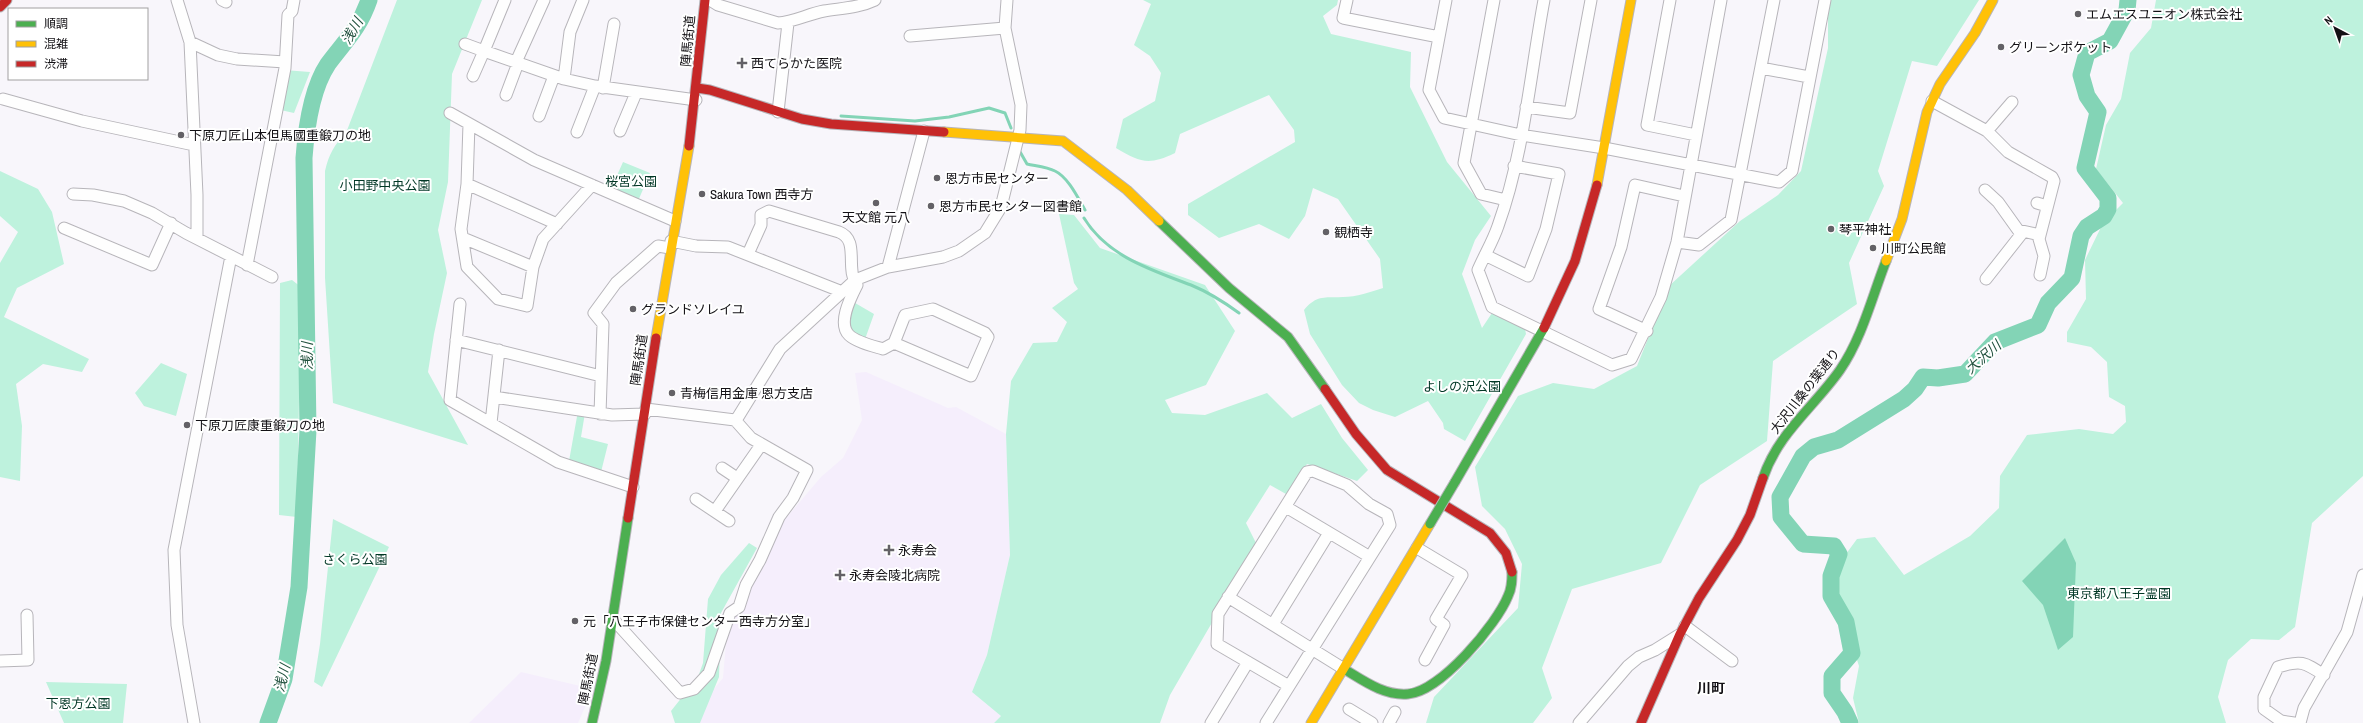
<svg xmlns="http://www.w3.org/2000/svg" width="2363" height="723" font-family="'Archivo Narrow','Noto Sans JP',sans-serif">
<rect width="100%" height="100%" fill="#f8f6fb"/>
<path fill="#f5eefc" d="M866 372 948 408 956 407 1006 434 1010 555 987 655 972 692 1001 716 994 723H686L723 678 726 643 734 616 742 614 753 584 782 523 821 477 843 458 862 420 855 373Z
M521 672 593 689 578 723H469Z"/>
<path fill="#bef2dd" d="M397 0H482L452 74 448 182 438 230 447 273 434 334 428 372 468 445 333 403 325 278V171C329 154 334 145 346 133Z
M1143 0H1338L1337 5 1323 16 1331 34 1411 52 1410 87 1447 162 1491 216 1475 240 1462 274 1482 328 1492 313 1525 329 1526 334 1465 441 1444 429 1443 423 1428 401 1395 417 1373 410 1359 403 1342 385 1310 334 1304 310C1317 294 1326 298 1343 297 1356 297 1371 292 1383 288L1380 259 1338 199 1313 188 1305 216 1289 239 1259 224 1219 238 1188 215V204L1295 142 1294 130 1269 95 1180 134 1175 153C1148 166 1140 162 1116 148L1123 119 1155 101 1161 73 1150 56 1134 45 1151 4Z
M1828 0H1979L1937 66 1912 61 1878 171 1884 186 1849 263 1857 304 1773 361 1767 441 1700 485 1661 563 1572 589 1542 668 1552 698 1533 723H1426L1434 697 1518 608 1522 564 1505 529 1482 506 1475 467 1518 396 1553 383 1594 389 1637 366 1669 286 1740 221 1778 195 1801 171 1828 48Z
M2156 0H2363V476L2312 523 2295 627 2279 640 2251 639 2228 660 2218 697 2226 723H1859L1853 698 1859 666 1833 588 1843 558 1857 539 1875 537 1904 575 1970 536 1999 508 2000 476 2027 435 2079 429 2113 434 2126 422 2125 406 2109 397 2107 362 2091 347 2067 342V332L2086 299 2085 260 2103 223 2123 203 2096 169 2106 125 2121 99 2130 53 2151 28Z
M284 70 310 72 294 113 276 109Z
M623 162 650 173 638 201 611 189Z
M0 171 38 189 52 212 64 264 17 288 4 317 89 359 82 372 43 364 16 384 22 426 20 481 0 477V263L18 232 0 216Z
M1059 214 1074 215 1100 248 1205 285 1235 331 1206 385 1165 400 1172 413 1205 415 1267 393 1292 418 1321 404 1342 438 1368 470 1357 481 1307 464 1286 494 1270 485 1246 523 1257 545 1170 695 1160 723H994L1001 716 972 692 987 655 1010 555 1006 434 1011 381 1033 343 1057 342 1067 322 1052 308 1078 289 1074 283Z
M292 280 301 287 297 517 279 515 280 283Z
M850 300 874 314 864 342 848 334Z
M161 363 187 374 176 416 144 406 135 393Z
M578 411 585 413 581 437 608 444 601 472 569 461Z
M333 519 389 547 322 687 314 682 320 644Z
M749 543 757 548 721 613 719 677 700 723H675L671 711 698 677 703 663 708 599 721 575Z
M46 682 127 684 123 723H64Z"/>
<path fill="#83d4b6" d="M2065 538 2076 563 2073 637 2058 650 2043 605 2022 581Z"/>
<g fill="none" stroke-linecap="round" stroke-linejoin="round">
<path stroke="#83d4b6" stroke-width="3" d="M841 116 915 121 949 117 989 108 1005 113 1011 128
M1019 150 1027 164C1036 166 1047 167 1055 171 1068 177 1078 198 1085 210
M1084 218C1107 256 1151 270 1191 285 1208 292 1224 302 1239 313"/>
<path stroke="#83d4b6" stroke-width="17" d="M268 723 284 679 299 587 308 430 304 158C306 130 312 88 328 64 345 41 359 29 369 0
M1850 723 1845 712 1832 693V676L1852 653 1846 622 1831 596V576L1839 554 1834 546 1803 544 1781 517 1780 497 1803 456 1814 447 1838 440 1904 399 1915 389 1923 377 1938 378 1965 374 1995 342 2038 325 2048 303 2072 278 2081 236 2087 227 2104 216 2108 209V198L2085 168 2098 112 2087 96 2081 75 2087 53 2110 41 2127 10 2128 0"/>
<g stroke="#b7b5ba" stroke-width="13">
<path id="street" d="M177 0 190 42 197 195V237
M222 0 226 2
M505 0 484 51 564 79 595 86 696 100
M710 0 718 5 778 23C794 22 808 14 824 11 842 8 858 8 875 0
M1347 0 1343 18 1439 37
M1446 0 1429 90 1444 118 1521 135 1604 148 1779 182 1792 171 1825 0
M1494 0 1464 163 1481 194 1506 200
M1544 0C1530 75 1524 154 1498 226 1493 241 1484 256 1478 270L1492 307 1612 365 1631 359 1661 297 1677 242 1721 0
M1670 0 1647 125 1696 135
M910 36 1005 28
M190 42 218 55 237 59 285 62
M465 44 484 51 473 76
M516 62 544 0
M1761 68 1809 77
M564 79 570 32 583 0
M603 88 614 24
M506 95 518 63
M3 99 82 121 194 145
M1932 101 1987 131 2008 152 2052 177 2054 181 2039 239 2044 256 2040 275
M1526 107 1570 113 1591 0
M778 112 788 23
M450 113 534 160 675 221
M539 116 554 76
M469 124 467 184 461 229 467 267 498 299 527 306 533 267 543 239 592 185
M620 131 636 93
M1987 131 2012 102
M577 132 595 86
M467 184 557 224
M1985 190 1998 202 2018 230 2040 235
M73 194 93 195 124 201 152 213 186 233 272 277
M2037 203 2047 206
M64 228 152 265 171 223
M463 238 533 267
M671 241 696 246 728 247 840 291
M1677 242 1699 245 1731 220 1774 0
M748 254 761 225V215L769 211 839 232C855 238 850 256 852 271 852 276 855 281 857 285 851 297 837 323 849 335 856 342 873 346 883 349L894 343 905 315 933 309 985 333 988 337 971 376 894 343
M1485 255 1528 276 1546 229 1559 174 1514 166
M247 265 285 68 288 15 292 11 294 0
M888 267 924 131
M1986 279 2023 232
M460 304 450 400 558 462 633 487
M1647 331 1599 309 1621 247 1635 185 1684 196
M456 340 601 376
M494 397 612 415 645 414
M646 409 735 420 738 417 780 349 855 280 888 267 943 257 959 251 985 233 1001 207 1020 130 1021 105 1005 28 1007 0
M600 414 603 324 594 313 616 283 658 246 670 248
M491 423 499 350
M722 468 737 478
M696 499 729 521
M1286 507 1370 557
M715 511 761 445
M1417 548 1462 575 1436 619 1444 625 1425 660
M1228 597 1344 669
M612 618 680 693 694 689 709 673 730 613 739 607 746 585 760 560 779 517 793 498 807 470 751 438 735 420
M1273 624 1329 533
M1685 626 1732 661
M0 661 28 660 27 615
M1349 709 1372 723
M194 723 177 625 174 550 231 256
M1211 723 1248 662
M1266 723 1390 525 1387 514 1369 504 1347 485 1313 471 1307 472 1218 614 1217 644 1289 686
M1389 723 1395 712
M1579 723 1628 666 1639 657 1655 650 1679 635
M2294 723 2281 721 2264 709V697L2278 667C2301 660 2304 662 2324 675
M2300 723 2304 708 2347 632 2363 575"/>
</g>
<g stroke="#b7b5ba" stroke-width="11">
<path id="fast" d="M1159 221 1229 288 1288 337 1325 389
M1763 478C1778 433 1814 407 1840 370 1862 338 1872 297 1886 261
M1455 482 1544 328
M1344 669C1364 681 1384 696 1408 694 1440 692 1497 624 1508 596 1512 588 1512 580 1512 572
M592 723 606 661 628 518"/>
</g>
<g stroke="#b7b5ba" stroke-width="11">
<path id="slow" d="M944 132 1063 141 1127 190 1159 221
M1597 185 1631 0
M1886 261 1902 219 1927 112 1940 84 1975 33 1993 0
M656 338 689 146
M1311 723 1430 524"/>
</g>
<g stroke="#b7b5ba" stroke-width="11">
<path id="jam" d="M0 7 7 0
M697 88 710 90 802 119 831 124 944 132
M689 146 705 0
M1544 328 1575 261 1597 185
M1325 389 1356 434 1387 470 1490 533 1506 553 1512 572
M628 518 656 338
M1641 723 1680 634 1699 598 1737 540 1750 515 1763 478"/>
</g>
<use href="#street" stroke="#fefefe" stroke-width="11"/>
<use href="#fast" stroke="#4caf50" stroke-width="9"/>
<use href="#slow" stroke="#ffc107" stroke-width="9"/>
<use href="#jam" stroke="#c62828" stroke-width="9"/>
<g stroke="#b7b5ba" stroke-width="11" stroke-linecap="butt">
<path id="fast-bridge" d="M1430 524 1455 482"/>
</g>
<use href="#fast-bridge" stroke="#4caf50" stroke-width="9"/>
</g>
<g fill="#636166" stroke="#fff" stroke-width="1.5">
<circle cx="2078" cy="14" r="4"/>
<circle cx="2001" cy="47" r="4"/>
<path d="M740 57h4v4h4v4h-4v4h-4v-4h-4v-4h4z"/>
<circle cx="181" cy="135" r="4"/>
<circle cx="937" cy="178" r="4"/>
<circle cx="702" cy="194" r="4"/>
<circle cx="876" cy="203" r="4"/>
<circle cx="931" cy="206" r="4"/>
<circle cx="1831" cy="229" r="4"/>
<circle cx="1326" cy="232" r="4"/>
<circle cx="1873" cy="248" r="4"/>
<circle cx="633" cy="309" r="4"/>
<circle cx="672" cy="393" r="4"/>
<circle cx="187" cy="425" r="4"/>
<path d="M887 544h4v4h4v4h-4v4h-4v-4h-4v-4h4z"/>
<path d="M838 569h4v4h4v4h-4v4h-4v-4h-4v-4h4z"/>
<circle cx="575" cy="621" r="4"/>
</g>
<g text-anchor="middle" dominant-baseline="central" stroke-width="4" stroke-linejoin="round" paint-order="stroke">
<g font-size="13" fill="#131115" stroke="#fff" text-anchor="start">
<text x="2086" y="14">エムエスユニオン株式会社</text>
<text x="2009" y="47">グリーンポケット</text>
<text x="751" y="63">西てらかた医院</text>
<text x="189" y="135">下原刀匠山本但馬國重鍛刀の地</text>
<text x="945" y="178">恩方市民センター</text>
<text x="710" y="194">Sakura Town 西寺方</text>
<text x="939" y="206">恩方市民センター図書館</text>
<text x="876" y="217" text-anchor="middle">天文館 元八</text>
<text x="1839" y="229">琴平神社</text>
<text x="1334" y="232">観栖寺</text>
<text x="1881" y="248">川町公民館</text>
<text x="641" y="309">グランドソレイユ</text>
<text x="680" y="393">青梅信用金庫 恩方支店</text>
<text x="195" y="425">下原刀匠康重鍛刀の地</text>
<text x="898" y="550">永寿会</text>
<text x="849" y="575">永寿会陵北病院</text>
<text x="583" y="621">元「八王子市保健センター西寺方分室」</text>
</g>
<g font-size="13" fill="#131115" stroke="#fff">
<text transform="translate(688 41) rotate(-85)">陣馬街道</text>
<text transform="translate(639 360) rotate(-82)">陣馬街道</text>
<text transform="translate(1805 391) rotate(-52)">大沢川桑の葉通り</text>
<text transform="translate(588 679) rotate(-79)">陣馬街道</text>
</g>
<g font-size="13" fill="#013725" stroke="#fff">
<text x="631" y="181">桜宮公園</text>
<text x="385" y="185">小田野中央公園</text>
<text x="1462" y="386">よしの沢公園</text>
<text x="355" y="559">さくら公園</text>
<text x="2119" y="593">東京都八王子霊園</text>
<text x="78" y="703">下恩方公園</text>
</g>
<g font-size="14" font-style="italic" fill="#21513e" stroke="#fff">
<text transform="translate(352 31) rotate(-60)">浅川</text>
<text transform="translate(307 356) rotate(-90)">浅川</text>
<text transform="translate(1983 357) rotate(-41)">大沢川</text>
<text transform="translate(282 678) rotate(-76)">浅川</text>
</g>
<g font-size="14" font-weight="bold" fill="#131115" stroke="#fff">
<text x="1711" y="688">川町</text>
</g>
</g>
<rect x="8" y="8" width="140" height="72" fill="#ffffff" stroke="#a1a0a1"/>
<rect x="16" y="21" width="20" height="6" fill="#4caf50" stroke="#a1a0a1"/>
<text x="44" y="28" font-size="12" fill="#131115">順調</text>
<rect x="16" y="41" width="20" height="6" fill="#ffc107" stroke="#a1a0a1"/>
<text x="44" y="48" font-size="12" fill="#131115">混雑</text>
<rect x="16" y="61" width="20" height="6" fill="#c62828" stroke="#a1a0a1"/>
<text x="44" y="68" font-size="12" fill="#131115">渋滞</text>
<g transform="translate(2335 28) rotate(319)" stroke="#ffffff" stroke-width="3" paint-order="stroke">
<path d="M0-3L7 15L0 10L-7 15Z" fill="#131115"/>
<text y="-6" font-size="11" font-weight="bold" text-anchor="middle" fill="#131115">N</text>
</g>
</svg>
